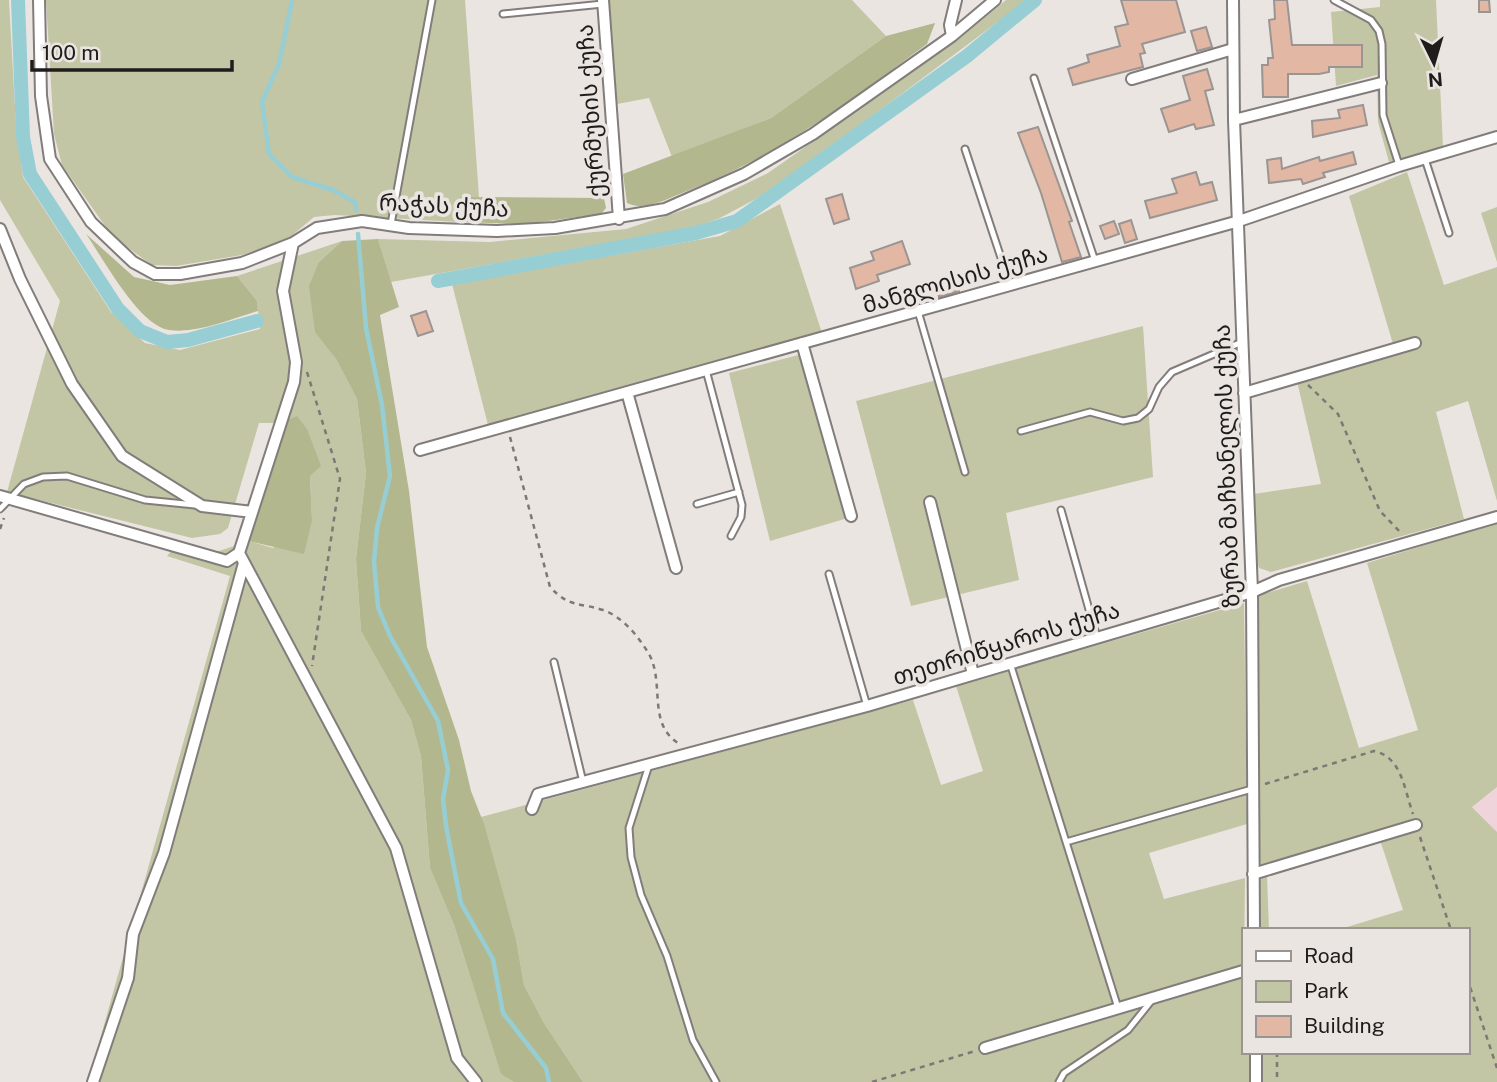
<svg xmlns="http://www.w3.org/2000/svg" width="1497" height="1082" font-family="'Public Sans','Noto Sans Georgian',sans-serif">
<rect width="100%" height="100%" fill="#ebe5e2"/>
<path fill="#efd5db" d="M1497 787V832L1472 806Z"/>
<path fill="#c2c6a4" d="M0 0H9L16 126 23 177 111 312 145 343 180 350 260 329 257 301 237 276 342 241 319 262 316 332 336 359 357 399 366 473 356 559 361 631 411 720 421 756 430 868 454 925 501 1073 514 1082H88L230 576 167 556 173 549 210 554 249 541 273 548 312 520 310 476 280 423H259L228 528 220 534 192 538 7 492 60 301 0 200Z
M46 0H465L479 197 460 198 459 222 335 215 314 217 289 238 242 255 176 266 152 265 113 237 62 165 54 134Z
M609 0H852L886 36 771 118 672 157 649 98 617 104Z
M1006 0H1027L776 188 720 218 692 228 391 282 378 239 490 242 626 229 708 202 768 173 959 39Z
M1380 0H1436L1443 147 1389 162 1378 122 1377 75 1336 86 1331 12 1380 7Z
M1407 172 1444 285 1497 267V501L1468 401 1436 412 1464 519 1271 572 1259 568 1253 548 1254 494 1321 484 1296 377 1393 344 1349 196Z
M780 204 822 333 488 425 452 284 720 236Z
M1497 207V262L1481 213Z
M1143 326 1153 477 1006 513 1019 580 911 606 856 401Z
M806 353 848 518 770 541 729 373Z
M1497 523V787L1472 807 1497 832V1082H1263L1262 1052H1467V930H1337L1403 910 1380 840 1267 875 1269 930H1260L1256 782V596L1307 581 1359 748 1418 730 1367 563Z
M1244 603 1247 824 1149 853 1164 899 1245 878 1243 1052H1249L1250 1082H583L544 1023 524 985 516 939 481 817 913 700 941 785 983 771 956 686Z"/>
<path fill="#b2b78d" d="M935 23 927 44C848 102 780 155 687 191 669 198 645 212 627 203L623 174 771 118 886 36Z
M460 197 604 198 606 208 601 214 525 224 459 222Z
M86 234 134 277 170 285 237 276 257 301 258 311C230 319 198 334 169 330 139 326 103 258 86 234Z
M378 239 399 307 380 315 409 491 427 647 459 740 471 791 484 824 516 939 524 985 544 1023 583 1082H514L501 1074 454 925 430 868 421 756 411 720 361 631 356 559 366 473 357 399 336 359 315 332 309 286 319 262 342 241Z
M297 416 307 429 321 466 310 476 312 520 304 554 249 541 280 423Z"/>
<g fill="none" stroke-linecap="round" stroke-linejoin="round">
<path stroke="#97ced4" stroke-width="4.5" d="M292 0 279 64 262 102 269 154 292 177 333 190 355 202 356 210
M358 234 366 328 382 405 390 476 377 528 374 562 378 607 390 636 438 721 448 770 443 799 446 826 461 903 493 959 503 1013 546 1068 549 1082"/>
<path stroke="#97ced4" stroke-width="14" d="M18 0 23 137 30 174 118 309 140 331 167 342 188 340 257 321
M438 281 696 233 737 221 967 56 1035 0"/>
</g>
<path fill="#e2b7a3" stroke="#9a9593" stroke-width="2" d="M1121 0H1176L1185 32 1142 44 1145 53 1140 54 1143 67 1073 85 1068 69 1089 62 1087 55 1120 46 1115 27 1128 24Z
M1274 0H1287L1292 45H1362V67H1329V72L1319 74H1288V97H1263L1262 65H1268V58H1273L1269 20 1275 19Z
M1479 0H1489L1490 12H1479Z
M1206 27 1212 47 1197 51 1191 31Z
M1207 69 1213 89 1205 91 1214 125 1196 129 1194 124 1169 132 1161 109 1190 100 1183 76Z
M1363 105 1367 125 1313 137 1312 121 1340 118 1338 110Z
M1038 127 1072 221 1069 222 1081 257 1062 262 1041 193 1018 133Z
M1353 152 1356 164 1323 173 1325 177 1303 184 1301 179 1269 183 1267 160 1281 158 1282 169 1319 157 1320 161Z
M1196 172 1200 185 1212 182 1217 200 1150 218 1145 201 1177 193 1172 179Z
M842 194 849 219 834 224 826 199Z
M1131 220 1137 239 1125 243 1119 224Z
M1114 221 1119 234 1105 239 1100 226Z
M902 241 910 264 877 275 879 281 856 289 850 268 874 260 871 252Z
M955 279 959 291 939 297 936 285Z
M426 311 433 331 418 336 411 316Z"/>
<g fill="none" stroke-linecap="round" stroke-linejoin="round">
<g stroke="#827d7b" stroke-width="9">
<path id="lane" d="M1334 0 1371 20 1379 31 1382 44 1383 115 1399 165
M503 14 603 4
M1034 78 1095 261
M965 149 1010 285
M1425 159 1449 233
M391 224 432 0
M918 311 965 472
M706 370 742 505 741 517 731 536
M1021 431 1090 412 1123 421 1138 418 1149 409 1159 387 1172 372 1242 342
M697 504 739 492
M0 509 24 484 43 477 67 476 145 500 195 505
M1061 510 1097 638
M829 574 867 706
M554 662 583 782
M1010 663 1118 1008
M649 765 629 828 631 857 641 895 667 956 693 1040 716 1082
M1066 842 1252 789
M1059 1082 1064 1073 1128 1030 1152 1000"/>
</g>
<g stroke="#827d7b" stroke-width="14">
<path id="street" d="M39 0 41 96 50 159 91 222 133 262 155 274H180L242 263 293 243 317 228 362 221 409 228 497 231 555 228 665 209 744 174 813 134 952 36 995 0
M603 0 619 219
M1233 0 1234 120 1252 592 1254 930
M952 36 950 25 956 0
M1132 79 1233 49
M1234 120 1381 83
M0 229 20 279 72 384 122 456 202 506 252 512
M802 343 851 516
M627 392 676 568
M1244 393 1415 343
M420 450 1239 221 1399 166 1497 137
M0 496 227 561 239 553 294 382 296 362 283 291 293 243
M930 502 973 674
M239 553 396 848 457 1058 476 1082
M532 809 538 794 867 706 1252 592 1279 580 1497 517
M1253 874 1416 825
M985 1048 1243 971
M1256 1052V1082
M93 1082 128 978 133 934 164 853 244 563"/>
</g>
<path stroke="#7c7876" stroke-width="2.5" stroke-dasharray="5 5" stroke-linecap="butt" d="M307 372 340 479 312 666
M1308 385 1338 414 1380 511 1402 534
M510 437 550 587C570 608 578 602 603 610 623 617 638 636 649 654 665 683 647 723 678 743
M0 529 4 518
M1265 784 1374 751C1402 757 1404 789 1413 814
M1420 837 1451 930
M1467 978 1497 1068
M1277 1052V1082
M872 1082 975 1051"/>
<use href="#lane" stroke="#fff" stroke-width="5"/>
<use href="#street" stroke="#fff" stroke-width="10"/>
</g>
<g text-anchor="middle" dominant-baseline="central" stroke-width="7" stroke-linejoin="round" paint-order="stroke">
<g font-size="23" fill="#1f1d1c" stroke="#ebe5e2">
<text transform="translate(590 111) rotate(-94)">ქურმუხის ქუჩა</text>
<text transform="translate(444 205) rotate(3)">რაჭას ქუჩა</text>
<text transform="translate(955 279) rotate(-16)">მანგლისის ქუჩა</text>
<text transform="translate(1226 466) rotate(-92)">ზურაბ მაჩხანელის ქუჩა</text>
<text transform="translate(1006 643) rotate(-17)">თეთრიწყაროს ქუჩა</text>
</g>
</g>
<rect x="1242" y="928" width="228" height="126" fill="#ebe5e2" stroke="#999593" stroke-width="2"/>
<rect x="1256" y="951" width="35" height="10" fill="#ffffff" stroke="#999593" stroke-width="2"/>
<text x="1304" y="963" font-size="21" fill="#1f1d1c">Road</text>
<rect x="1256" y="981" width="35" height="21" fill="#c2c6a4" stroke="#999593" stroke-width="2"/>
<text x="1304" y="998" font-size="21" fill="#1f1d1c">Park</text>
<rect x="1256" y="1016" width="35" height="21" fill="#e2b7a3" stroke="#999593" stroke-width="2"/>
<text x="1304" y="1033" font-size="21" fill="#1f1d1c">Building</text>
<g transform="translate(1434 63) rotate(175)" stroke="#ebe5e2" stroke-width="5" paint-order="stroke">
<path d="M0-5L12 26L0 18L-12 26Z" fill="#1f1d1c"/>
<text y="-10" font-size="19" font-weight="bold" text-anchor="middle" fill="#1f1d1c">N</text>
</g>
<path d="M32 60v10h200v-10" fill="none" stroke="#1f1d1c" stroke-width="3.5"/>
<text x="42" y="60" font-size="21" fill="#1f1d1c" stroke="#ebe5e2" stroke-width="5" paint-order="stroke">100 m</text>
</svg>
